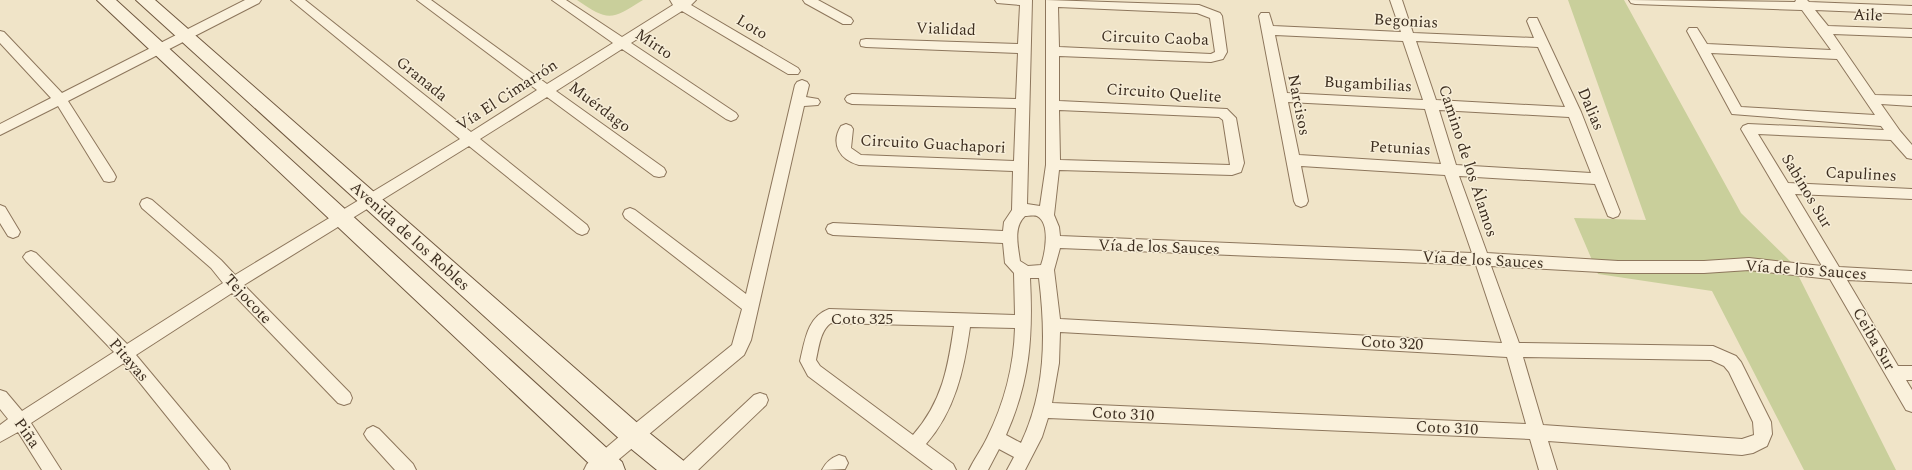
<svg xmlns="http://www.w3.org/2000/svg" width="1912" height="470" font-family="Spectral,serif">
<rect width="100%" height="100%" fill="#f0e4c8"/>
<path fill="#c9cf9b" d="M577 0H643C611 20 609 22 577 0Z
M1568 0H1624L1741 213 1792 263 1896 470H1804L1712 291 1598 274 1574 218 1646 220Z"/>
<g fill="none" stroke-linecap="round" stroke-linejoin="round">
<g stroke="#8d765c" stroke-width="2">
<path id="street" d="M245 0H261L259 3 68 101 114 173 116 177 114 181 109 182 104 181 58 106 0 135V124L51 98 0 43V31L4 32 62 93Z
M291 0H305L471 132 537 90 417 0H431L547 84 613 43 552 0H566L622 37 673 5 670 0H696L691 5 798 68 800 71 798 74H788L682 11 631 43 736 113 738 116 736 119 731 121 726 119 622 49 556 91 664 168 666 172 664 176 659 177 654 176 547 97 480 139 587 225 589 229 587 233 582 235 577 233 469 146 244 285 350 393 352 398 350 403 344 405 338 403 232 293 136 355 227 464 230 470H210L124 363 31 423 61 470H42L18 432 0 442V425L8 419 0 409V390L6 392 22 411 114 352 26 261 23 257 26 253 31 251 36 253 127 344 223 283 211 268 142 208 140 204 142 200 147 198 152 200 221 260 235 275 460 139Z
M803 0H818L851 18 853 21 851 24H843L805 3Z
M995 0H1032L1027 204 1040 206 1046 165V0L1199 5 1220 13 1222 16 1227 52 1223 59 1211 62 1059 56V101L1227 109 1236 118 1244 163 1241 172 1232 175 1059 170 1054 215 1059 227 1060 236 1472 253 1445 175 1301 166 1308 201 1306 205 1301 207 1296 205 1294 201 1259 16 1261 13H1269L1273 26 1401 32 1390 0H1402L1413 33 1534 38 1527 21 1529 18H1537L1581 112 1620 212 1618 216 1613 218 1608 216 1595 184 1459 176 1487 253 1618 261H1704L1749 258 1822 266 1741 129 1743 126 1748 124 1884 130 1881 126 1732 114 1687 31 1689 28H1697L1707 44 1831 50 1802 10 1635 4 1631 3 1629 0 1795 2 1796 0H1807L1809 2 1912 6V14L1815 10 1828 26 1912 29V37L1833 34 1875 95 1912 96V106L1881 104 1900 131 1912 145V159L1907 158 1891 140 1758 134 1788 183 1912 189V199L1795 194 1839 267 1912 271V283L1847 280 1898 366H1912V380H1906L1912 390V412L1906 410 1830 279 1749 270 1704 273H1618L1491 266 1519 343 1713 346 1736 356 1741 362 1771 422 1772 434 1767 446 1753 453 1742 455 1548 441 1557 470H1539L1530 439 1048 418 1042 437 1025 470H1007L1014 457 999 449 988 470H969C974 459 982 449 987 438 1004 404 1014 366 1015 328L970 327C964 370 955 411 926 444L953 464 956 470H933L808 376 800 361C805 341 807 317 829 309L1015 315 1014 273 1005 263 1003 243 833 235 828 233 826 229 828 225 833 223 1003 231 1004 222 1012 210 1013 171 859 165C840 160 830 144 841 126L846 124 851 126 853 129 851 148 861 155 1014 161 1016 108 852 104 847 102 845 99 847 96 852 94 1016 99 1018 53 866 47 861 46 860 43 861 40 866 39 1018 44 1020 5 997 3ZM1058 7 1197 13 1210 18 1215 52 1211 54 1059 47ZM1275 35 1403 41 1423 100 1287 93ZM1416 41 1538 47 1565 107 1436 100ZM1711 53 1837 59 1875 115 1741 107ZM1288 102 1425 109 1441 164 1299 155ZM1059 110 1219 117 1223 120 1230 165 1060 160ZM1439 110 1569 117 1591 173 1456 165ZM1025 216C1028 216 1034 215 1037 216 1051 223 1045 254 1041 265L1028 266 1020 261C1018 246 1013 227 1025 216ZM1060 248 1476 265 1502 343 1060 319 1054 270ZM1030 278H1039C1046 335 1046 390 1021 443L1006 435C1030 381 1033 337 1030 278ZM831 323 954 326C948 368 942 402 913 435L820 366 816 360C819 347 820 331 831 323ZM1060 332 1507 357 1526 424 1052 403 1059 363ZM1523 357 1711 360 1724 366 1729 372 1753 422 1754 435 1742 439 1543 425Z
M802 80 807 82 809 85 806 97 818 99 820 102 818 105 804 106 751 340 744 355 606 470H584L587 464 627 430 732 345 742 309 625 218 623 214 625 210 630 208 635 210 746 294 795 85 797 82Z
M0 205 5 207 20 232 18 236 13 238 8 236 0 223Z
M760 393 766 395 768 400 766 405 698 470H677L680 464 754 395Z
M373 426 379 429 413 464 416 470H395L367 439 364 434 367 429Z
M839 455 845 457 848 463 845 469 822 470C826 462 831 458 839 455Z"/>
</g>
<g stroke="#6f573f" stroke-width="2">
<path id="secondary" d="M97 0H116L622 462 625 470H596Z
M136 0H155L642 427 685 462 688 470H657L624 443Z"/>
</g>
<use href="#street" fill="#faf1dc" fill-rule="evenodd"/>
<use href="#secondary" fill="#faf1dc" fill-rule="evenodd"/>
</g>
<g text-anchor="middle" dominant-baseline="central" stroke-width="3" stroke-linejoin="round" paint-order="stroke">
<g font-size="16" fill="#3d2e20" stroke="#f7eed8">
<text transform="translate(1868 15) rotate(2)">Aile</text>
<text transform="translate(1406 21) rotate(3)">Begonias</text>
<text transform="translate(752 27) rotate(31)">Loto</text>
<text transform="translate(946 29) rotate(2)">Vialidad</text>
<text transform="translate(1155 38) rotate(2)">Circuito Caoba</text>
<text transform="translate(654 44) rotate(34)">Mirto</text>
<text transform="translate(422 79) rotate(39)">Granada</text>
<text transform="translate(1368 84) rotate(3)">Bugambilias</text>
<text transform="translate(1164 93) rotate(4)">Circuito Quelite</text>
<text transform="translate(507 95) rotate(-33)">Vía El Cimarrón</text>
<text transform="translate(1299 105) rotate(79)">Narcisos</text>
<text transform="translate(600 107) rotate(37)">Muérdago</text>
<text transform="translate(1591 109) rotate(67)">Dalias</text>
<text transform="translate(933 144) rotate(3)">Circuito Guachapori</text>
<text transform="translate(1400 148) rotate(3)">Petunias</text>
<text transform="translate(1468 161) rotate(72)">Camino de los Álamos</text>
<text transform="translate(1861 174) rotate(3)">Capulines</text>
<text transform="translate(1807 191) rotate(59)">Sabinos Sur</text>
<text transform="translate(410 236) rotate(42)">Avenida de los Robles</text>
<text transform="translate(1159 247) rotate(2)">Vía de los Sauces</text>
<text transform="translate(1483 260) rotate(3)">Vía de los Sauces</text>
<text transform="translate(1806 270) rotate(4)">Vía de los Sauces</text>
<text transform="translate(248 299) rotate(47)">Tejocote</text>
<text x="862" y="319">Coto 325</text>
<text transform="translate(1874 339) rotate(60)">Ceiba Sur</text>
<text transform="translate(1392 343) rotate(3)">Coto 320</text>
<text transform="translate(129 360) rotate(49)">Pitayas</text>
<text transform="translate(1123 414) rotate(3)">Coto 310</text>
<text transform="translate(1447 428) rotate(3)">Coto 310</text>
<text transform="translate(27 433) rotate(55)">Piña</text>
</g>
</g>
</svg>
